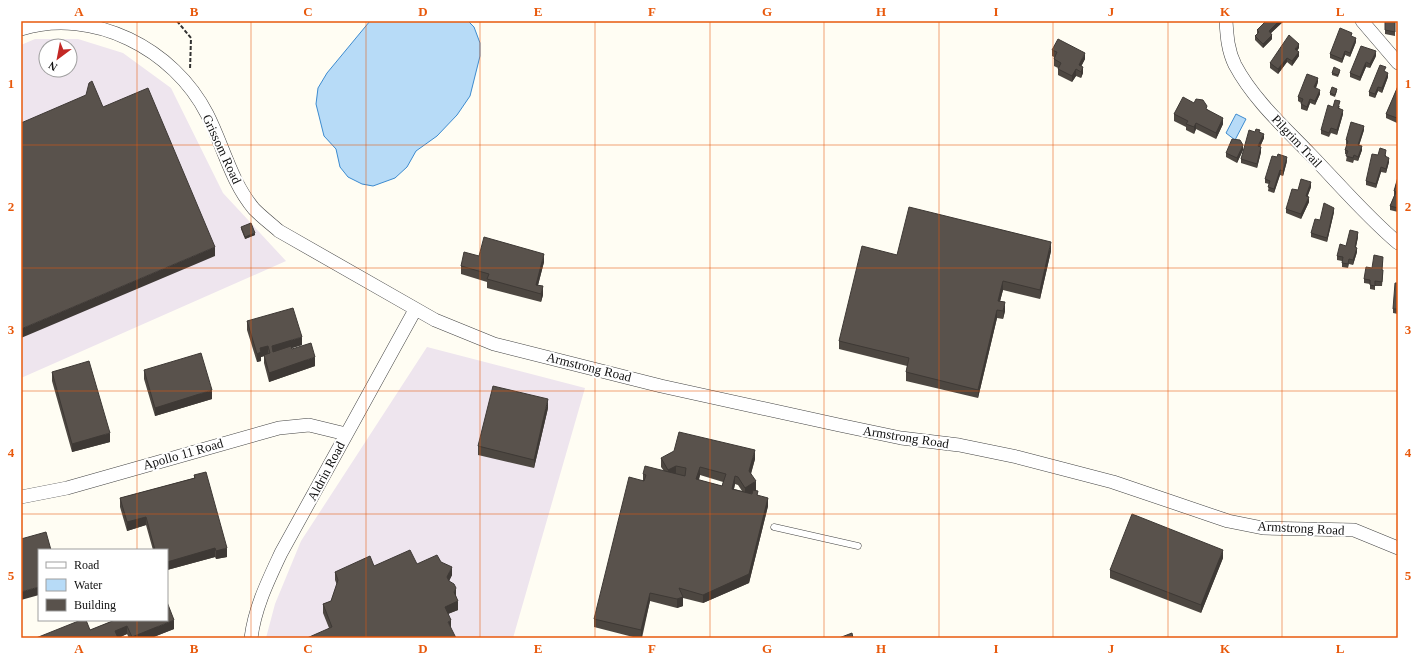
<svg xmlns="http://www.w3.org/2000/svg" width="1419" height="659" font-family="'Times New Roman',serif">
<rect width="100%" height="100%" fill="#fffdf3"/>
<path fill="#eee5ee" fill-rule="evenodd" d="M35 39H78L123 53 171 88 223 193 286 261 21 378V45ZM46 46H70V70H46Z
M427 347 585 388 513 638H266L275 604 301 541Z"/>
<path fill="#b7dbf7" stroke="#3d8bcf" d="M370 21H468L474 27 480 43V56L470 96 457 115 437 136 416 151 407 167 395 178 373 186 362 184 348 177 340 167 336 149 324 136 316 104 318 88 327 73Z
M1236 114 1246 119 1235 140 1226 133Z"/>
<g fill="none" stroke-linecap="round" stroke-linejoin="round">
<g stroke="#434343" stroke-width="7">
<path id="lane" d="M774 527 858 546"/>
</g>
<g stroke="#434343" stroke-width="14">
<path id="street" d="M1226 21C1227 37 1228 51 1235 65 1253 99 1284 127 1310 154 1339 184 1366 216 1398 243
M1362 21 1398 63
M21 29C93 7 174 49 207 114 223 145 231 182 254 209 262 217 271 224 279 231L435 320 494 344 661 386 839 425 901 438 959 445 1017 457 1113 482 1228 521 1263 528 1354 530 1398 548
M21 497 67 488 279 428 309 425 346 434
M251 638C255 607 268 581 281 553L415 310"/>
</g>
<path stroke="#323232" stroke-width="2" stroke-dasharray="4 2" stroke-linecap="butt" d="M177 21 191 38 190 70"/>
<use href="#lane" stroke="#fff" stroke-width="6"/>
<use href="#street" stroke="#fff" stroke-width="13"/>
</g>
<path fill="#4d4741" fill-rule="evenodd" d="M1283 21 1271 33 1272 39 1263 48 1255 40V36L1257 34V30Z
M1383 21H1395V36L1385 34V22H1383Z
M1356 42 1350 57 1345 55 1342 63 1330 58V54Z
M1299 48 1297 51 1299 56 1292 66 1287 62 1278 74 1270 68V63Z
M1052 50 1085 59 1081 66 1083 73 1081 78 1076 76 1072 82 1058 75V68L1054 66V57L1052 56Z
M1376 56 1370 68 1366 67 1360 81 1350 77V73Z
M1340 72 1338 77 1332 75V73Z
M1386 72 1388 77 1382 93 1378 91 1375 98 1369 96V92Z
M1318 82 1316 88 1320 94 1315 105 1310 103 1307 111 1301 109V103L1298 101V97Z
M1398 86 1397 123 1386 118V114Z
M1337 91 1335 97 1330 95V93Z
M1340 106 1339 108 1343 114 1337 135 1331 133 1329 137 1321 134V130L1333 107Z
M1207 109 1223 124 1216 139 1196 129 1194 134 1186 130V127L1174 121V114Z
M1364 130 1359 145 1362 150 1358 161 1354 160 1353 163 1346 161 1347 155 1345 154V150L1347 145 1346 144V140Z
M1255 132H1260L1264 138 1260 147 1261 152 1257 168 1241 163V159Z
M1243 150 1237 163 1226 157V153Z
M1378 155H1386V157L1389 162 1386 173 1381 172 1376 188 1366 185V181Z
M1287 161 1283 176 1280 175 1274 193 1268 191 1269 184 1265 183V179Z
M1398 177V212L1390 210V206L1394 196V191Z
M1311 187 1307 197 1309 202 1301 219 1286 213V209L1298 190Z
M1334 212 1327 242 1311 237V233Z
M241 227 255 235 245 239 241 229Z
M1358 237 1356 247 1357 252 1353 265 1349 264 1348 268 1342 267V261L1337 260V256Z
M1051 251 1040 299 1003 290 1000 301 1005 311 1003 319 997 318 978 398 906 381V372L907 366 839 349V341L897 255Z
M479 256 544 262 538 285 543 295 541 302 487 288V282L461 274V266Z
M1383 261 1382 270 1383 274 1382 286H1375V290L1370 289V284L1364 283V279L1372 268Z
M1398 283V314L1393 313V309Z
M247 321 302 345 292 348V349L315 366 269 382 264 363V356L261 357V361L257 362 247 330Z
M144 370 212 399 155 416 144 379Z
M52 372 110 442 72 452 52 381Z
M548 408 534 468 478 455V446Z
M661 458 755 459 751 474 756 490H755L758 496 768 506 749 583 703 603 683 598V606L677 608 650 601 642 638H637L594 627V619L643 480V474L664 471 661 467ZM700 475 723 482 722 486 699 480ZM735 484 738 485 742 491 734 489Z
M194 475 227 557 216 559 215 557 167 570V550H153L146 525 127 531 120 507V498L194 478Z
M1223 558 1201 613 1110 578V570Z
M441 562 452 575 449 581 456 596 458 610 448 614 329 628 323 613V604L331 601 337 585 335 580V572L374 566 417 564Z
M115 620 174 629 151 638H129L127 634 118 638H36L90 630Z"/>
<path fill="#3e3935" d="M1279 21H1283V22L1269 35V31Z
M1272 35V39L1263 48V44Z
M1356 38V42L1350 57V53Z
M1299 44V48L1295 54V49Z
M1345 51V55L1342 63V59Z
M1376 51V56L1370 68V64Z
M1299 52V56L1292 66V61Z
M1085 53V59L1079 71V65Z
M1287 58V62L1278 74V69Z
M1366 62V67L1360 81V77Z
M1083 67V73L1081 78V72Z
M1076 69V76L1072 82V76Z
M1388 73V77L1382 93V88Z
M1318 78V82L1314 92V87Z
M1378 87V91L1375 98V94Z
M1320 90V94L1315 105V101Z
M1310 99V103L1307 111V107Z
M1343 110V114L1337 135V130Z
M1223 118V124L1216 139V133Z
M1196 123V129L1194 134V127Z
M1364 126V130L1358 149V145Z
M1264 134V138L1258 151V146Z
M1243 145V150L1237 163V158Z
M1362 146V150L1358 161V157Z
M1261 147V152L1257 168V164Z
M1287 157V161L1283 176V171Z
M1389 158V162L1386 173V169Z
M1381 167V172L1376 188V184Z
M1280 170V175L1274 193V189Z
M1311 182V187L1306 201V196Z
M1309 197V202L1301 219V214Z
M1334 208V212L1327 242V238Z
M1358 232V237L1355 251V247Z
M255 233V235L245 239V237Z
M1051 242V251L1040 299V290Z
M215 247V256L21 338V329Z
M1357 248V252L1353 265V260Z
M544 254V262L536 293V285Z
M1003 281V290L998 309V301Z
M543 286V295L541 302V294Z
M1005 302V311L1003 319V311Z
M997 310V318L978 398V390Z
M302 337V345L272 354V346Z
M268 346V355L261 357V361L257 362V354L260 348Z
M315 357V366L269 382V373Z
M212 390V399L155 416V408Z
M548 399V408L534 468V460Z
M110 433V442L72 452V444Z
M755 450V459L749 480V471Z
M676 466V474L668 478V470Z
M700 467V475L696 488V479Z
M735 476V484L732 497V489Z
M756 481V490L745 497V488Z
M768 498V506L749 583 703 603V595Z
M146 517V525L127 531V522Z
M215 548V557L167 570V562Z
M227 548V557L216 559V551Z
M1223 550V558L1201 613V605Z
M452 567V575L447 585V577Z
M39 587V595L21 600V592Z
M456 588V596L454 601V592Z
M650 593V601L641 638V630Z
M683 597V606L677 608V599Z
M458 601V610L445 615V607Z
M174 620V629L151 638H132V637Z
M451 620V629L448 622Z
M127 626V634L118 638 115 631Z"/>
<path fill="#59524c" stroke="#3e3935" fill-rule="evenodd" d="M1266 21H1279L1269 31 1272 35 1263 44 1255 36 1259 32 1257 30Z
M1385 21H1395V32L1385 30Z
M1340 28 1352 33 1351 36 1356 38 1350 53 1345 51 1342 59 1330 54Z
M1289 35 1299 44 1295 49 1299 52 1292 61 1287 58 1278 69 1270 63Z
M1058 39 1085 53 1079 65 1083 67 1081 72 1076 69 1072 76 1058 69 1061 63 1054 59 1057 52 1052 50Z
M1361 46 1376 51 1370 64 1366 62 1360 77 1350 73Z
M1380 65 1386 67 1384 71 1388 73 1382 88 1378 87 1375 94 1369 92Z
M1334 67 1340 70 1338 75 1332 73Z
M1307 74 1318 78 1314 87 1320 90 1315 101 1310 99 1307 107 1301 104 1303 99 1298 97Z
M92 81 103 107 148 88 215 247 21 329V123L86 95 89 83Z
M1398 86V117L1397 118 1386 114Z
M1332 87 1337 89 1335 95 1330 93Z
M1183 97 1194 103 1196 99 1203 100 1207 106 1206 109 1223 118 1216 133 1196 123 1194 127 1186 124 1188 121 1174 114Z
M1335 100 1340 101 1338 108 1343 110 1337 130 1331 128 1329 133 1321 130 1328 105 1333 107Z
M1351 122 1364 126 1358 145 1362 146 1358 157 1354 155 1353 158 1346 156 1348 151 1345 150 1348 141 1346 140Z
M1256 129 1260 130 1259 132 1264 134 1258 146 1261 147 1257 164 1241 159 1249 130 1255 132Z
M1232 139 1240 140 1243 145 1237 158 1226 153Z
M1380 148 1386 150 1385 156 1389 158 1386 169 1381 167 1376 184 1366 181 1372 154 1378 155Z
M1278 154 1287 157 1283 171 1280 170 1274 189 1268 187 1270 181 1265 179 1272 156 1277 157Z
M1398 177V208L1390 206 1396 192 1394 191Z
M1301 179 1311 182 1306 196 1309 197 1301 214 1286 209 1292 189 1298 190Z
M1324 203 1334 208 1327 238 1311 233 1315 219 1320 220Z
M909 207 1051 242 1040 290 1003 281 998 301 1005 302 1003 311 997 310 978 390 906 372 909 358 839 341 862 246 897 255Z
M251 223 255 233 245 237 241 227Z
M1350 230 1358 232 1355 247 1357 248 1353 260 1349 259 1348 264 1342 263 1343 257 1337 256 1340 244 1346 246Z
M484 237 544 254 536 285 543 286 541 294 487 279 489 274 461 266 464 252 479 256Z
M1374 255 1383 257 1382 270H1383L1382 282 1375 281V286L1370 285V280L1364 279 1366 267 1372 268Z
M1395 283H1398V309H1393Z
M293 308 302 337 272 346 273 352 291 346 292 349 311 343 315 357 269 373 264 355 270 353 268 346 260 348 261 352 257 354 247 321Z
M201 353 212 390 155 408 144 370Z
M89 361 110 433 72 444 52 372Z
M493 386 548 399 534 460 478 446Z
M679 432 755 450 749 471 756 481 745 488 738 477 735 476 732 489 752 494 753 490 758 491 757 495 768 498 749 574 703 595 679 588 683 597 677 599 650 593 641 630 594 619 629 477 644 481 646 475 643 474 645 466 685 476 686 468 676 466 668 470 661 458 674 451ZM700 467 726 474 722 486 696 479Z
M206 472 227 548 216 551 215 548 167 562V550H155L146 517 127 522 120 498 195 478 194 475Z
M1132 514 1223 550 1201 605 1110 570Z
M46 532 51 550H39V587L21 592V539Z
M410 550 417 564 437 555 441 562 452 567 447 577 449 581 454 584 456 588 454 592 458 601 445 607 451 620 448 622 456 638H307L332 627 323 604 331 601 338 580 335 572 370 556 374 566Z
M167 602 174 620 132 637 127 626 115 631 118 638H36L81 620H86L90 630 115 620H167Z
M852 633 853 638H839Z"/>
<path fill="none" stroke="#e8590c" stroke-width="1" stroke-opacity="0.55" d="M137 21V550M251 21V638M366 21V638M480 21V638M595 21V638M710 21V638M824 21V638M939 21V638M1053 21V638M1168 21V638M1282 21V638M21 145H1398M21 268H1398M21 391H1398M21 514H1398M137 620V638"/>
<g text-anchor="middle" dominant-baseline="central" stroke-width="4" stroke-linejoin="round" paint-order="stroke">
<g font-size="13" fill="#101010" stroke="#fff">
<text transform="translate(1297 141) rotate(47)">Pilgrim Trail</text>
<text transform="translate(222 149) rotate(65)">Grissom Road</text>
<text transform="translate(589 367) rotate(14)">Armstrong Road</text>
<text transform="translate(906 437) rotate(9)">Armstrong Road</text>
<text transform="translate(183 454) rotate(-16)">Apollo 11 Road</text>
<text transform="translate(326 471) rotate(-62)">Aldrin Road</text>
<text transform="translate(1301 528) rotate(3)">Armstrong Road</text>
</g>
</g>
<rect width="1419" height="659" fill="none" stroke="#ffffff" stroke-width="44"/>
<rect x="38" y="549" width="130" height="72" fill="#ffffff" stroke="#9f9f9f"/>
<rect x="46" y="562" width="20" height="6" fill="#ffffff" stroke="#9f9f9f"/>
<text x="74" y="569" font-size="12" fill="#101010">Road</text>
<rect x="46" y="579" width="20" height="12" fill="#b7dbf7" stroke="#9f9f9f"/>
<text x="74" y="589" font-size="12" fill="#101010">Water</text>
<rect x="46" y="599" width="20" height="12" fill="#59524c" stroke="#9f9f9f"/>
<text x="74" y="609" font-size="12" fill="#101010">Building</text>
<g transform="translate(58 58) rotate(212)"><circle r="19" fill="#ffffff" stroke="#9f9f9f"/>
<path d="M0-3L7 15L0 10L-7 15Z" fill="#c32825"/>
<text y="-6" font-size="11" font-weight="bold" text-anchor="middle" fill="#101010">N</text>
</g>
<rect x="22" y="22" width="1375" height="615" fill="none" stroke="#e8590c" stroke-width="1.5"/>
<g font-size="13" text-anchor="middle" font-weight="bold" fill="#e8590c">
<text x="79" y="16">A</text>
<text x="194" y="16">B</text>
<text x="308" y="16">C</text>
<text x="423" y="16">D</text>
<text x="538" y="16">E</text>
<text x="652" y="16">F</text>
<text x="767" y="16">G</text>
<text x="881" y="16">H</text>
<text x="996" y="16">I</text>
<text x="1111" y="16">J</text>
<text x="1225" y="16">K</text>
<text x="1340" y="16">L</text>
<text x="11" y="88">1</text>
<text x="1408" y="88">1</text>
<text x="11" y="211">2</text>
<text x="1408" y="211">2</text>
<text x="11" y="334">3</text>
<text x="1408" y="334">3</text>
<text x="11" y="457">4</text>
<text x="1408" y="457">4</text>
<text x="11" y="580">5</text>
<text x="1408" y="580">5</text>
<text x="79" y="653">A</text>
<text x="194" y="653">B</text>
<text x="308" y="653">C</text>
<text x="423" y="653">D</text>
<text x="538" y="653">E</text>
<text x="652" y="653">F</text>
<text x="767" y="653">G</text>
<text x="881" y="653">H</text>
<text x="996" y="653">I</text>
<text x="1111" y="653">J</text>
<text x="1225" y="653">K</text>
<text x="1340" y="653">L</text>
</g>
</svg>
